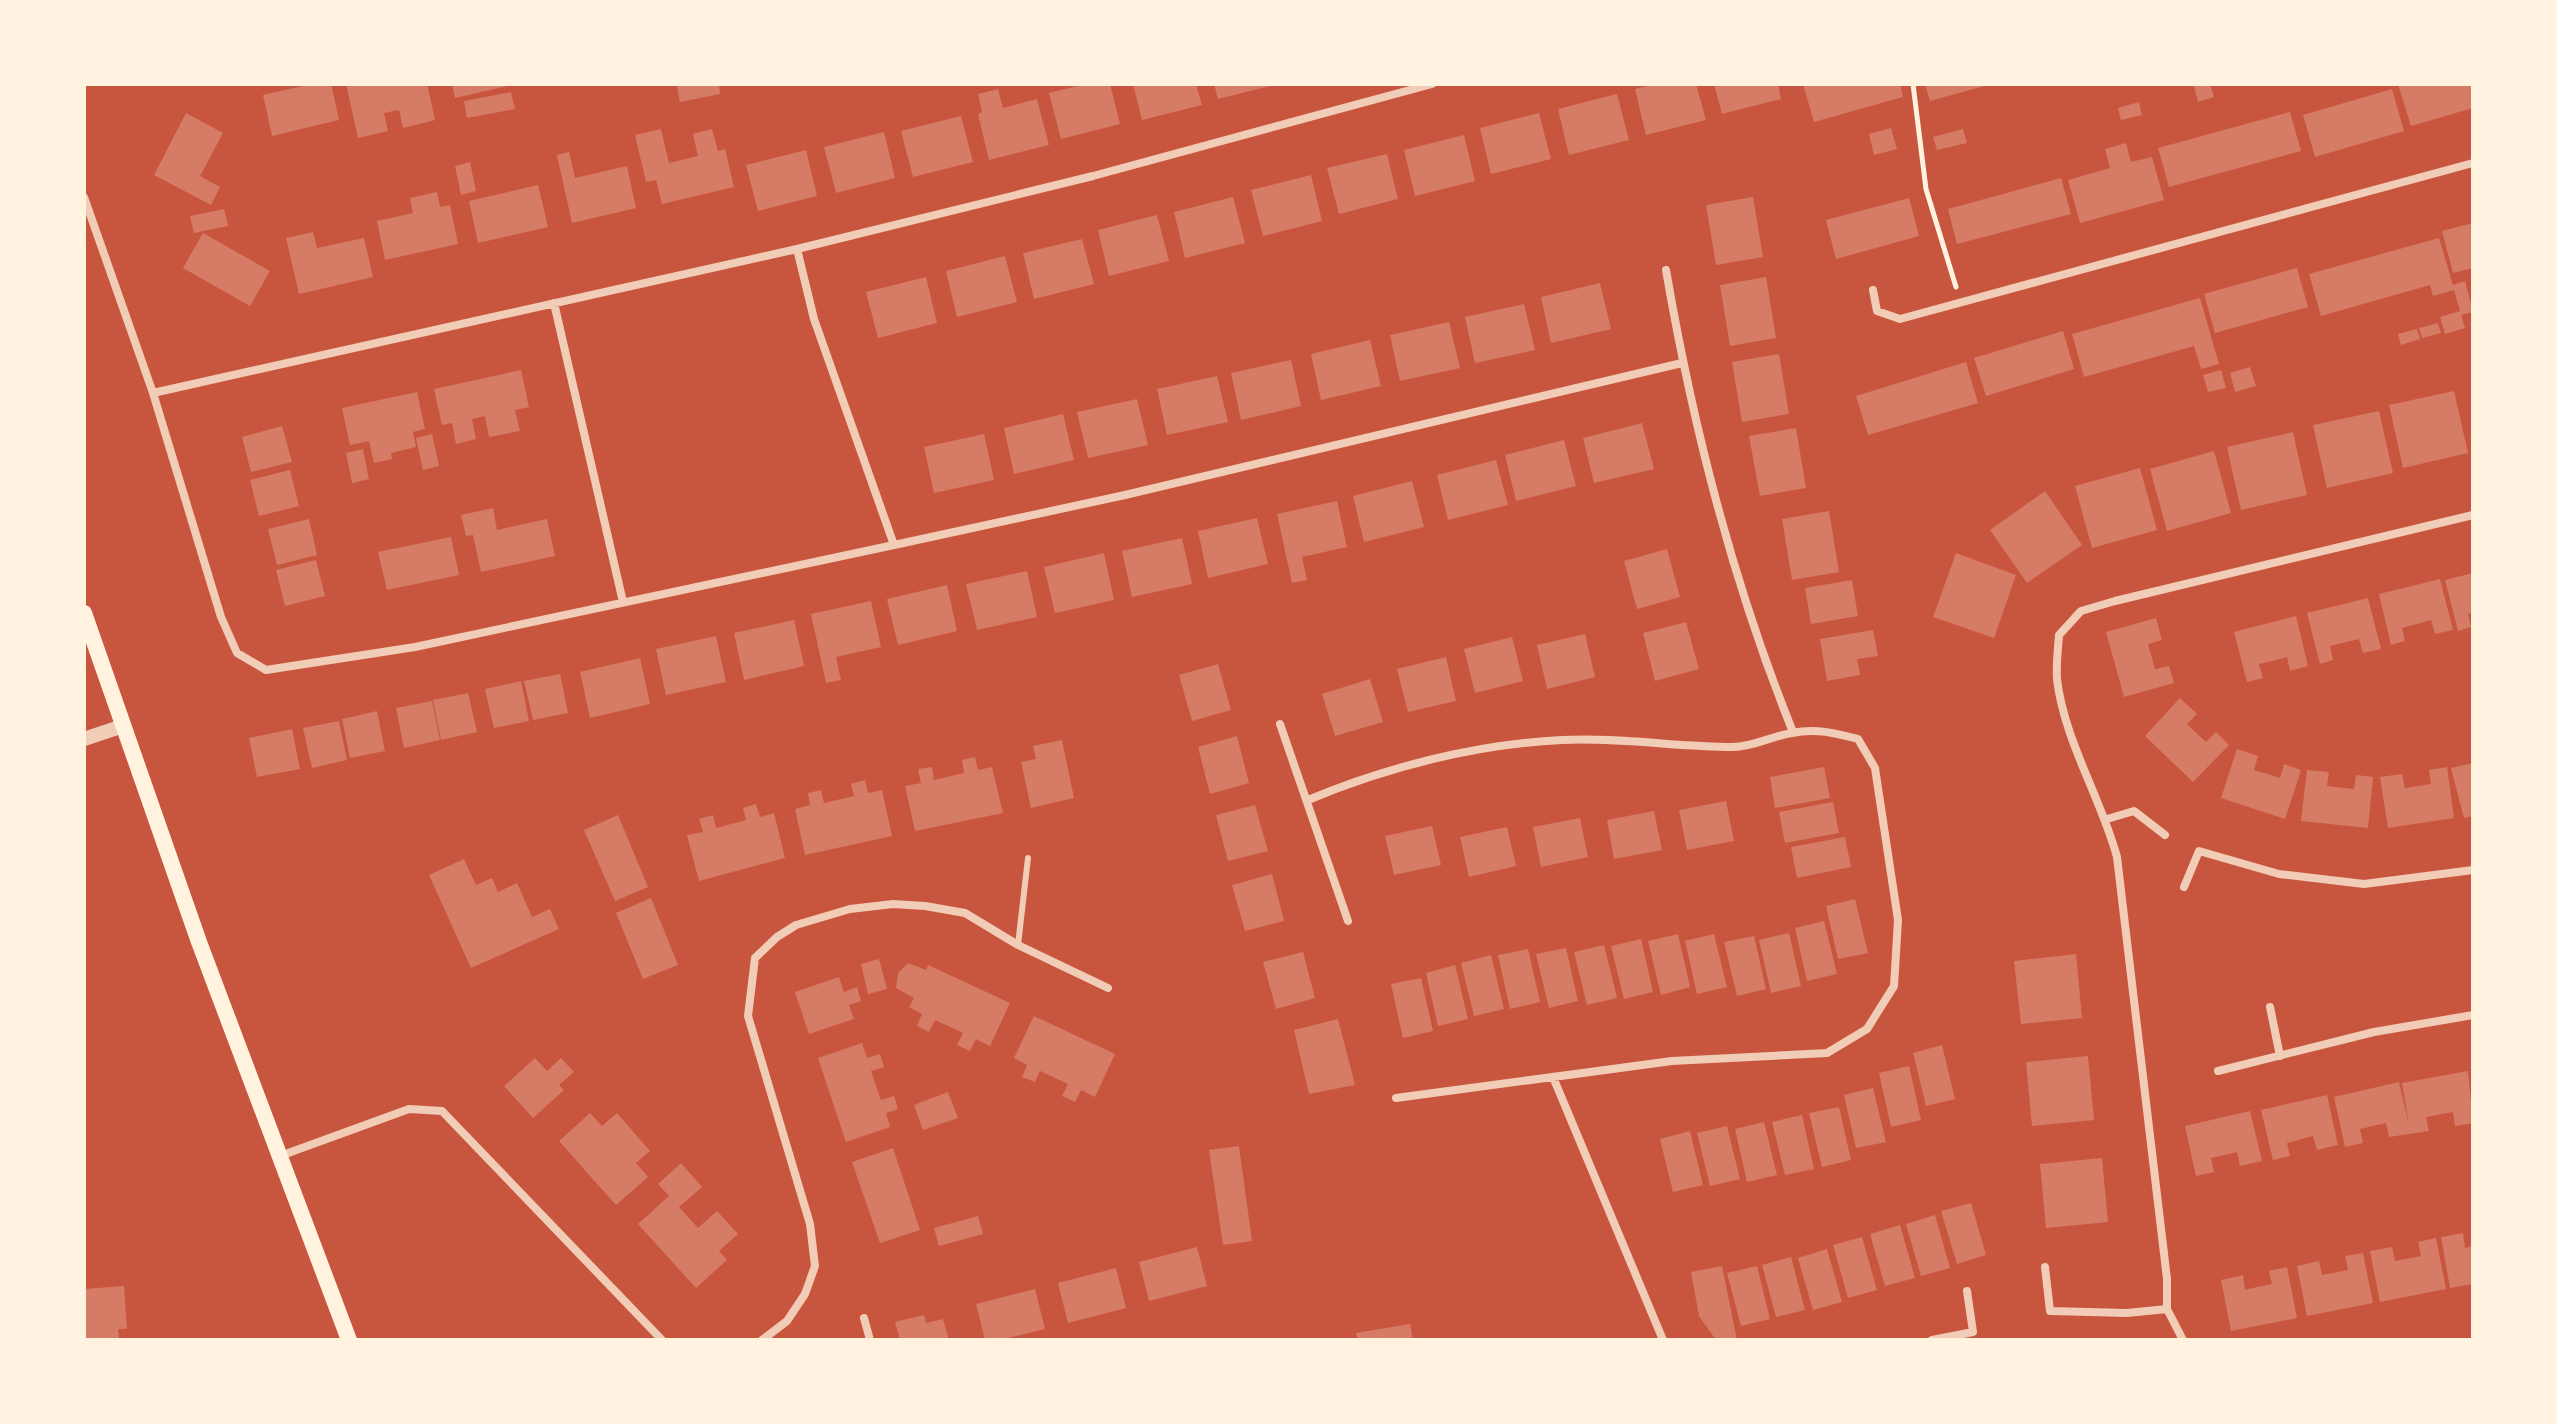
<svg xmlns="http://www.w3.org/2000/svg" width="2557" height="1424" font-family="Ubuntu,sans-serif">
<rect width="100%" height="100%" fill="#c8553d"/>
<path fill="#d67c66" d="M312 84H331L339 120 272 136 263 95Z
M346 84H427L435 120 403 128 399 110 384 113 388 131 358 138Z
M452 84H512V85L455 98Z
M687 84H719L720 94 680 102 677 86Z
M1110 84 1120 124 1061 139 1049 93 1086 84Z
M1133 84H1196L1202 105 1142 120Z
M1214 84H1274V85L1218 99Z
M1657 84H1696L1706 120 1646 135 1635 89Z
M1714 84H1778L1781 99 1722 114Z
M1803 84H1900L1903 97 1814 122Z
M1925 84H1988V85L1930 101Z
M2210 84 2214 97 2198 102 2194 86Z
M2398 84H2473V108L2411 126Z
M998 89 1003 108 1037 99 1049 145 989 160 978 114 982 112 978 94Z
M2392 89 2404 131 2315 157 2303 115Z
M511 92 515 109 467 118 464 101Z
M1617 94 1629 140 1569 155 1558 109Z
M2139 102 2142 115 2121 120 2118 108Z
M2290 112 2301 151 2169 187 2158 148Z
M186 113 223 133 200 176 220 187 211 205 154 175Z
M1539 113 1551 159 1491 174 1480 128Z
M961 116 973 162 913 177 901 131Z
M1891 128 1897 149 1874 155 1869 134Z
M661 129 669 163 698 156 693 134 712 129 718 151 725 149 734 187 662 204 656 180 646 182 635 135Z
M1963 129 1967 143 1937 150 1933 137Z
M884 132 895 178 836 193 824 147Z
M1464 135 1475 181 1415 196 1404 150Z
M2126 143 2131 162 2152 157 2164 200 2080 223 2068 180 2110 168 2105 149Z
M806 150 817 196 758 211 746 165Z
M569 152 575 178 627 166 636 208 572 223 557 155Z
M1387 154 1398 199 1339 214 1327 168Z
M470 162 476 191 461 195 455 166Z
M1311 175 1322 221 1263 236 1251 190Z
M2061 178 2071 214 1957 244 1948 209Z
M538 185 548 227 478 243 469 201Z
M437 192 440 207 450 205 458 244 385 260 377 221 413 213 410 198Z
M1233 197 1245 243 1185 258 1174 212Z
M1753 197 1763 257 1716 265 1706 205Z
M1909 198 1919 236 1836 259 1826 220Z
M224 209 228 226 194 233 190 216Z
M1157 215 1169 261 1109 276 1098 230Z
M2473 223V268L2453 273 2442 231Z
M313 232 317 248 364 238 373 277 299 294 286 238Z
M203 233 270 271 250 306 183 268Z
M2439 238 2453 285 2465 281 2473 312 2461 315 2465 328 2445 334 2440 317 2460 311 2454 290 2433 296 2430 285 2321 316 2309 274Z
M1082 239 1094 284 1034 299 1023 253Z
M1005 256 1017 302 957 317 946 271Z
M2297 268 2308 307 2215 333 2204 294Z
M926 277 937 323 878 338 866 292Z
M1766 277 1776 338 1730 346 1720 285Z
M1600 283 1611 329 1551 343 1541 297Z
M2200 298 2219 364 2201 369 2194 346 2084 377 2072 334Z
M1524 304 1535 350 1475 363 1465 317Z
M1449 322 1460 368 1400 381 1390 335Z
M2438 323 2441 333 2422 338 2419 328Z
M2417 329 2420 339 2401 345 2398 334Z
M2063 331 2074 369 1986 396 1974 358Z
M1370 340 1381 386 1321 400 1311 354Z
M1779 354 1789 414 1742 422 1732 362Z
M1291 360 1301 406 1241 420 1231 373Z
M1966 362 1978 403 1868 435 1856 396Z
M2250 367 2256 386 2235 392 2230 373Z
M521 370 529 407 515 410 520 431 489 437 485 416 472 419 476 439 456 444 452 423 442 425 434 389Z
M2221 370 2226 388 2208 392 2203 375Z
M1217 376 1228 422 1167 435 1157 389Z
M2454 391 2468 453 2403 468 2389 405Z
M417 392 425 429 413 432 416 447 391 453 392 459 374 463 369 441 350 445 342 408Z
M1137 399 1148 445 1088 458 1077 412Z
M2379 411 2393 473 2327 488 2313 425Z
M1063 414 1074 460 1014 474 1004 428Z
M1642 423 1654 469 1594 483 1583 438Z
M282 426 292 462 251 472 242 437Z
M1796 428 1806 488 1760 496 1749 436Z
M2293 432 2307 495 2241 510 2227 447Z
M432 434 439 466 423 470 416 438Z
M984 434 994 480 934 493 924 447Z
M1564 440 1576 486 1516 501 1505 455Z
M363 449 369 479 352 483 346 453Z
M2214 451 2231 513 2167 531 2150 469Z
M1496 460 1508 505 1448 520 1437 475Z
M2140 468 2157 530 2092 548 2075 486Z
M290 470 299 506 259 516 250 480Z
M1412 481 1424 527 1364 542 1353 496Z
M2045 491 2082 545 2027 583 1990 530Z
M1337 501 1347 547 1302 557 1307 580 1292 583 1277 514Z
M493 508 497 530 547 519 555 556 481 572 473 535 466 536 461 515Z
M1829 511 1839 572 1792 580 1782 519Z
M1257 518 1268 564 1208 578 1198 531Z
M309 519 317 555 277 565 268 529Z
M451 537 459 575 387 590 378 552Z
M1182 538 1192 584 1132 597 1122 551Z
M1667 549 1680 597 1637 609 1624 561Z
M1104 553 1114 600 1055 613 1044 567Z
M1956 553 2016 575 1994 638 1933 617Z
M316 560 325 596 285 606 276 570Z
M1027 571 1037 617 977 630 966 584Z
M2473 573V612L2468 614 2471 627 2458 631 2445 580Z
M2440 579 2453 630 2435 634 2431 620 2417 624 2402 628 2405 641 2391 645 2379 594Z
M1852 580 1858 616 1811 624 1805 588Z
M947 585 957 631 898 645 887 599Z
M2368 598 2381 649 2363 653 2359 639 2330 646 2333 660 2320 664 2307 613Z
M871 601 881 647 836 657 841 680 826 683 811 614Z
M2296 616 2308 666 2290 671 2287 657 2272 661 2259 664 2263 678 2247 682 2234 632Z
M2156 618 2162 640 2148 644 2155 669 2169 666 2174 683 2124 697 2106 632Z
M794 620 804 666 744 680 734 633Z
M1686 622 1699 669 1655 681 1643 633Z
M1873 630 1878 656 1857 659 1860 675 1827 681 1820 639Z
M1585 634 1595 677 1547 689 1537 645Z
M716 636 726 682 666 695 656 649Z
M1512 637 1523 681 1475 693 1464 649Z
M1446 657 1456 701 1408 712 1397 669Z
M640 658 650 704 590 718 580 672Z
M1218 664 1231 710 1192 721 1179 675Z
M560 674 568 713 533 720 524 681Z
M1370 679 1383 722 1335 736 1322 694Z
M521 681 529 721 494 728 485 689Z
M468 693 477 732 441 740 433 700Z
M2180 698 2197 714 2187 724 2195 732 2206 742 2216 732 2229 745 2193 782 2145 736Z
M432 701 440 740 404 748 396 708Z
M377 711 385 751 350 758 342 719Z
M339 721 347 760 312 768 303 728Z
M292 729 300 769 257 777 249 738Z
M1237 736 1249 783 1210 794 1198 747Z
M1062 740 1074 798 1031 808 1021 762 1036 759 1033 746Z
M2237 749 2258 756 2254 770 2264 773 2280 778 2284 764 2301 770 2285 819 2221 798Z
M975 757 978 770 992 767 1003 813 915 831 905 786 921 783 918 769 932 767 934 780 964 773 962 760Z
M2473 763V816L2464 818 2451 768Z
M1824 767 1830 798 1775 808 1770 777Z
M2447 767 2454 818 2388 828 2380 777 2402 774 2405 788 2431 784 2429 770Z
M2307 770 2329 772 2327 786 2354 789 2356 775 2373 777 2368 828 2301 821Z
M865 780 868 793 882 790 892 836 805 855 795 809 810 805 808 793 821 790 824 803 854 796 851 784Z
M1726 801 1734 841 1687 850 1679 810Z
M1833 802 1839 833 1785 843 1779 812Z
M756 804 760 817 774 813 785 858 699 881 687 835 703 832 699 819 713 815 716 828 746 820 743 808Z
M1255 805 1268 851 1228 861 1216 815Z
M1654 811 1662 850 1614 859 1607 820Z
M618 815 648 887 615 901 584 830Z
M1580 818 1588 857 1541 867 1533 827Z
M1432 826 1441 865 1394 875 1385 836Z
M1507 827 1516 866 1469 877 1460 837Z
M1845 837 1851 867 1797 878 1791 847Z
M464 859 476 885 492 878 498 892 517 883 532 917 550 909 559 929 471 968 429 875Z
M1272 874 1284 921 1245 931 1232 885Z
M651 898 678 965 643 979 616 913Z
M1855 899 1868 953 1838 959 1826 906Z
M1824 921 1837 974 1807 981 1795 928Z
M1789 933 1801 986 1771 993 1759 940Z
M1678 934 1690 987 1661 995 1648 941Z
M1714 934 1727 987 1697 994 1685 941Z
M1754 936 1766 989 1737 996 1724 942Z
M1641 939 1653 992 1624 999 1611 946Z
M1604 945 1617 998 1587 1005 1574 952Z
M1566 948 1578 1001 1549 1008 1536 954Z
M1528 949 1540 1002 1510 1009 1498 955Z
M1303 952 1315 998 1276 1009 1263 962Z
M2076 954 2082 1018 2021 1024 2014 961Z
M1491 955 1504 1009 1474 1016 1461 963Z
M879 959 887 989 868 994 861 964Z
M908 963 926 970 928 965 1010 1003 990 1046 976 1039 970 1051 957 1045 963 1033 935 1020 929 1032 917 1026 922 1014 909 1007 914 998 896 988 898 973Z
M1455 965 1468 1019 1438 1026 1426 973Z
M839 977 844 992 857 987 861 1001 849 1005 854 1019 809 1034 795 992Z
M1421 978 1433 1031 1403 1038 1391 984Z
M1034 1016 1115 1054 1095 1097 1081 1090 1075 1102 1062 1096 1068 1084 1040 1071 1035 1082 1022 1077 1027 1065 1014 1058Z
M1338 1019 1355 1085 1309 1094 1294 1030Z
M862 1043 867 1058 880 1054 884 1067 871 1071 881 1100 894 1096 898 1109 886 1113 890 1127 846 1142 818 1058Z
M1942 1045 1955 1099 1926 1106 1913 1053Z
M2088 1056 2094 1120 2032 1126 2026 1062Z
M535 1058 547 1071 561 1058 574 1072 559 1085 564 1090 533 1118 504 1086Z
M1909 1066 1921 1120 1891 1127 1879 1073Z
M2468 1071 2473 1123 2455 1126 2453 1112 2442 1114 2426 1117 2429 1131 2389 1137 2386 1123 2360 1129 2363 1143 2345 1147 2334 1097 2399 1082 2409 1125 2402 1083Z
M1873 1088 1886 1142 1856 1148 1844 1095Z
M948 1092 958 1118 923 1130 914 1105Z
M2327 1095 2338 1145 2317 1150 2313 1136 2287 1143 2290 1156 2273 1160 2261 1110Z
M1839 1107 1851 1160 1822 1167 1809 1113Z
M2250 1111 2262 1161 2240 1166 2237 1152 2211 1158 2214 1172 2196 1176 2185 1126Z
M590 1113 602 1126 617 1113 650 1151 636 1163 648 1177 616 1205 559 1141Z
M1802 1115 1814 1169 1785 1175 1772 1122Z
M1764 1122 1777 1175 1747 1182 1735 1129Z
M1727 1126 1740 1179 1710 1186 1697 1133Z
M1690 1131 1703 1185 1673 1192 1660 1139Z
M1239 1146 1252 1241 1223 1245 1209 1150Z
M893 1148 920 1230 880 1243 852 1162Z
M2102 1158 2108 1222 2046 1228 2040 1164Z
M681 1163 702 1187 679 1207 698 1228 717 1211 738 1234 719 1251 727 1260 696 1288 638 1224 669 1196 658 1184Z
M1971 1203 1986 1255 1957 1264 1941 1211Z
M1935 1215 1950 1268 1921 1276 1906 1224Z
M978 1216 983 1234 939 1246 934 1228Z
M1900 1225 1915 1278 1885 1286 1870 1234Z
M2463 1233 2465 1248 2473 1246V1284L2450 1288 2441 1237Z
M1862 1237 1877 1290 1848 1298 1833 1245Z
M2436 1238 2446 1289 2380 1302 2370 1251 2392 1247 2395 1261 2421 1256 2418 1242Z
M1197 1247 1207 1286 1149 1301 1139 1262Z
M1827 1249 1842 1302 1813 1310 1798 1258Z
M2363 1253 2373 1303 2307 1316 2297 1266 2319 1261 2322 1275 2348 1270 2345 1256Z
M1791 1257 1805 1310 1776 1317 1762 1265Z
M1722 1266 1737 1340H1716L1699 1316 1691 1272Z
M1757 1266 1770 1319 1741 1326 1727 1273Z
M2287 1267 2297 1318 2231 1331 2221 1280 2243 1275 2245 1290 2257 1287 2272 1284 2269 1271Z
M1116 1268 1126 1308 1068 1323 1058 1283Z
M124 1286 127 1329H118L119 1340H84V1289Z
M1035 1289 1045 1329 1000 1340H985L976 1304Z
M924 1315 926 1323 943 1319 949 1340H900L895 1322Z
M1410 1324 1413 1340H1358L1356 1333Z"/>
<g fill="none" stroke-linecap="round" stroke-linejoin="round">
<path stroke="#fff3e0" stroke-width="5" d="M1913 84 1926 189 1956 287"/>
<path stroke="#f1ccb7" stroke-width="6" d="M1018 945 1028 858"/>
<path stroke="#f1ccb7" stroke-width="8" d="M84 197 153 393 221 617 237 653 266 670 415 647 894 545 1125 495 1682 363
M797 249 814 319 894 545
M1666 270C1693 427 1733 584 1793 732
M1873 290 1877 311 1900 319 2473 163
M554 303 623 602
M153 393 797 249 1093 176 1432 84
M1280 724 1348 921
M1308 800C1387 767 1476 744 1562 740 1619 737 1676 747 1733 747 1753 747 1772 736 1792 733 1816 728 1835 733 1858 739L1875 768 1898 920 1894 986 1867 1029 1827 1053 1672 1061 1396 1098
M2107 819 2134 811 2165 835
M2184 887 2199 851 2279 874 2364 884 2473 870
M2270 1007 2280 1056
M2218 1071 2374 1032 2473 1015
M1553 1077 1663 1340
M280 1156 409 1109 442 1111 662 1340
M2045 1267 2050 1311 2127 1313 2167 1309
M864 1318 870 1340
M762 1340 787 1321 805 1294 815 1266 810 1224 748 1016 755 958 777 937 796 925 850 909 893 904 925 906 965 913 1018 945 1108 988
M1932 1340 1973 1332 1967 1291
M2183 1340 2167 1309V1279L2117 857C2101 798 2064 740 2057 679 2056 665 2058 649 2059 635L2081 611 2115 601 2473 515"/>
<path stroke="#f1ccb7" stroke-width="14" d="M84 739 123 726"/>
<path stroke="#fff3e0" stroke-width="16" d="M84 613 199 942 349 1340"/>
</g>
<rect width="2557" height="1424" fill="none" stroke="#fff3e0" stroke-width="172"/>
</svg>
